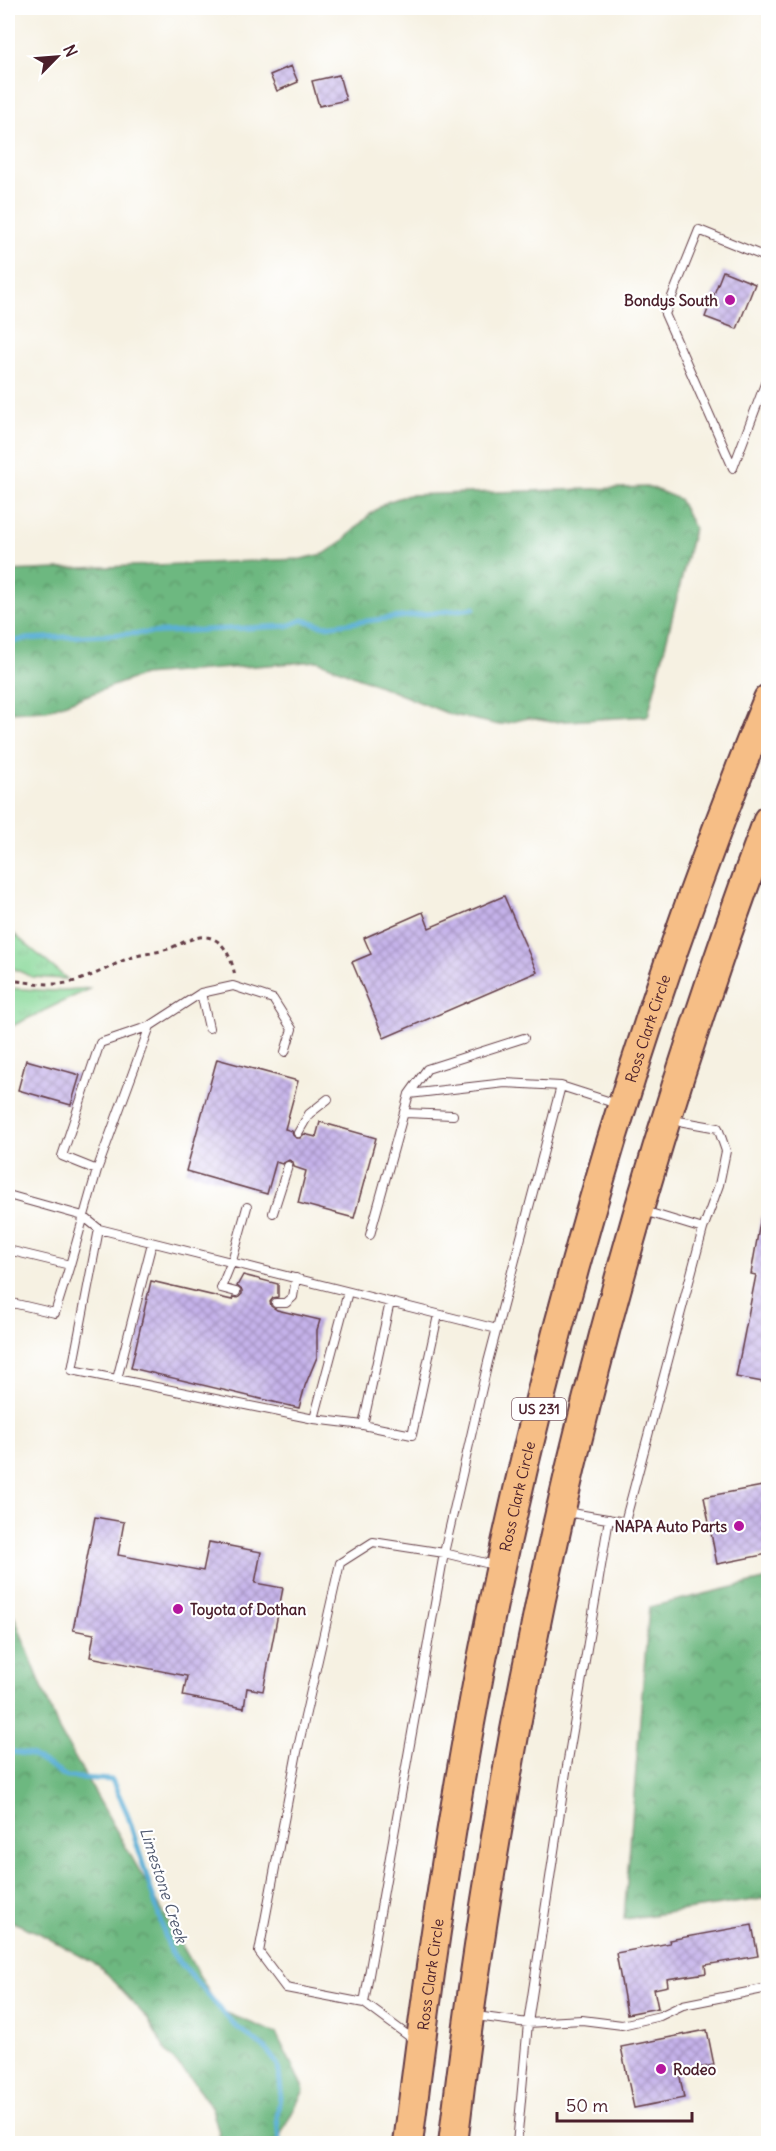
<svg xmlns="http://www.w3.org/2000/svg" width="776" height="2151" font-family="Delius,sans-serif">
<defs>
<pattern id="grass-tufts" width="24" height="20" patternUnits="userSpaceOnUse" patternTransform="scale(1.5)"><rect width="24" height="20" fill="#87d898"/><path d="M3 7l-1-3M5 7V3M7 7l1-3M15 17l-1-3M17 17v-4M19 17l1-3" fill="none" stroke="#76b983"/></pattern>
<pattern id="forest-crowns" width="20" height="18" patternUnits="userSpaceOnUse" patternTransform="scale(1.5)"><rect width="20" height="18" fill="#6db880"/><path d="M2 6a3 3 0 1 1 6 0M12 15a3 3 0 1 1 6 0" fill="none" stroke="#5c9569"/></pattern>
<pattern id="building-cross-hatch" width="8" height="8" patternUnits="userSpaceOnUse" patternTransform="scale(1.5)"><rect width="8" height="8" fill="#c5b2ea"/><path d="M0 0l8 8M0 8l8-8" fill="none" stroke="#a290be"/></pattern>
</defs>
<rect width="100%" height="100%" fill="#fff"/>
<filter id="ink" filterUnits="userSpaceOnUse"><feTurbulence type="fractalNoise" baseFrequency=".0167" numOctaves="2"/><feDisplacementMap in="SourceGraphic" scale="12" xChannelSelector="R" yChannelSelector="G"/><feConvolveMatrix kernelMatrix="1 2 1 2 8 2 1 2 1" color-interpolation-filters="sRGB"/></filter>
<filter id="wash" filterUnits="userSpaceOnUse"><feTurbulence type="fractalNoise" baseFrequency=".008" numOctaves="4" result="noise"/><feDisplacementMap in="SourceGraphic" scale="24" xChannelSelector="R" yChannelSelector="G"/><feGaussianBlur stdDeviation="1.35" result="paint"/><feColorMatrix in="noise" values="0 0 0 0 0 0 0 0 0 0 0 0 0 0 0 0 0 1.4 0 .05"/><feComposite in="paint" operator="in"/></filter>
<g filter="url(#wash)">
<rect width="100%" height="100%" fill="#f6f1e2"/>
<path fill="url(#grass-tufts)" stroke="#687c62" stroke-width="1.5" d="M8 929 67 979 32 977 8 966Z
M8 988 52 991 91 988 8 1028Z"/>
<path fill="url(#forest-crowns)" stroke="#5c6c56" stroke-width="1.5" d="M650 487 679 499 694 528 648 716 552 722 528 718 499 725 449 714 318 661 143 675 47 710 8 712V571L301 559 324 554 343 541 369 515 387 502 408 495Z
M768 1579V1898L624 1919 649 1607Z
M8 1601 59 1730 219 2010 276 2033 304 2090 281 2134 280 2143H219V2134L212 2108 193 2081 167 2053 147 2018 99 1966 39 1933 8 1920Z"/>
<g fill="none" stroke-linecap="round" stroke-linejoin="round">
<path stroke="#5aafd6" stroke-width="5" d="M8 643 24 639 287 626 303 620 325 626 474 608
M8 1751 31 1755 67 1777 112 1780 127 1813 170 1951 233 2024 266 2049 278 2065 281 2090 277 2117 279 2144"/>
</g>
<g id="blocks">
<path fill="url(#building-cross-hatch)" d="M291 66 298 82 277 91 270 75Z
M339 75 346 100 319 106 312 81Z
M723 271 755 284 737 329 705 317Z
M504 896 537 972 384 1038 352 962 371 954 364 938 423 912 429 928Z
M217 1059 298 1081 285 1129 292 1131 293 1135 296 1138H300L304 1134 316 1137 320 1122 376 1138 354 1218 298 1203 306 1171 294 1167 293 1162 289 1160 282 1164 276 1162 267 1194 186 1171Z
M26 1060 80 1075 71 1105 18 1090Z
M761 1216 768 1217V1383L736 1377 756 1275 751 1274Z
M243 1275 278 1284V1297L273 1298 270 1302 271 1306 277 1310 320 1320 317 1330V1357L305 1386 299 1408 131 1368 151 1281 232 1300 233 1297 238 1298 242 1294V1290L237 1286Z
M768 1485V1554L717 1564 704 1497Z
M95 1517 124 1522 118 1555 203 1571 209 1542 261 1552 255 1583 283 1588 263 1691 247 1688 244 1708 183 1696 187 1676 90 1657 94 1634 73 1630Z
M752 1925 758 1956 705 1965 706 1973 667 1979 668 1986 654 1989 658 2008 627 2014 616 1953 670 1943 669 1940Z
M707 2030 714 2065 679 2072 684 2098 634 2108 621 2047Z"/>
</g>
</g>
<g filter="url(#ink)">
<use href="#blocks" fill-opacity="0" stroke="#643e46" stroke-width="1.5"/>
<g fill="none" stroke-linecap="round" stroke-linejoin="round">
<g stroke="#643e46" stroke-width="10">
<path id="lane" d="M768 258 699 230 665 314 733 468 768 376
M201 993 209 1028
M409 1094 427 1069 524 1038
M405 1113 453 1115
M298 1133 309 1114 328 1099
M97 1170 62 1156 100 1043 150 1026
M8 1195 83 1216 99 1229 497 1329
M644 1211 703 1229
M273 1213 288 1166
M99 1229 72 1370 314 1419
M370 1235 409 1094 505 1083 561 1086 617 1104
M8 1250 70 1265 97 1170 150 1026 201 993 233 986 273 999 292 1029 285 1052
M236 1292 221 1288 232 1261 247 1207
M348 1292 314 1419 363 1425 412 1435 438 1315
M8 1302 55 1313 70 1265
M276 1303H286L293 1297 296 1278
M117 1379 152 1243
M363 1425 390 1302
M566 1512 625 1522 703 1229 719 1185 726 1151 718 1128 673 1120
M364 2003 444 1553 488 1362 561 1086
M476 2016 528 2023 582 2020 622 2025 660 2016 683 2005 768 1988
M414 2040 364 2003 286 1988 259 1952 297 1752 340 1563 373 1542 444 1553 494 1565
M517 2144 528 2023 566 1772 609 1519"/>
</g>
<g stroke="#643e46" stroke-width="32">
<g id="highway">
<path id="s1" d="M408 2144C431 1950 460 1756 501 1566 565 1270 654 979 768 699"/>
<path d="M453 2144C471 1989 494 1835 524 1683 581 1389 664 1100 768 820"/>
</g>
</g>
<path stroke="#643e46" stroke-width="3" stroke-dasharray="4.5 4.5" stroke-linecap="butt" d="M8 980C27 982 48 986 67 983 89 979 108 967 127 959 140 954 155 953 168 949 179 945 195 935 207 937 225 940 232 960 235 976"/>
<use href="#lane" stroke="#fff" stroke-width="8"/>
<use href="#highway" stroke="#f6be86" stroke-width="28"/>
</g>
</g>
<g fill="#b5179e" stroke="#fff" stroke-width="2">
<circle cx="730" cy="300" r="6"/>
<circle cx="739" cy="1526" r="6"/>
<circle cx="178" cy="1609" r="6"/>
<circle cx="661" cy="2069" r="6"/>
</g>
<g text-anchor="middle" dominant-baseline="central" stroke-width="4.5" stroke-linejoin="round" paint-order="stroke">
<rect fill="#fff" stroke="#80626b" stroke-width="1.5" x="512" y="1398" width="54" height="22" rx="4.5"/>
<g font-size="14" font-weight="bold" fill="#4a1f2b">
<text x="539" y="1409">US 231</text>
</g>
<g font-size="15" font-weight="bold" fill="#4a1f2b" stroke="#fff" text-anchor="end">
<text x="718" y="300">Bondys South</text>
<text x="727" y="1526">NAPA Auto Parts</text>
<text x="190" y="1609" text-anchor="start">Toyota of Dothan</text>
<text x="673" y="2069" text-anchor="start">Rodeo</text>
</g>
<g font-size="15" fill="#4a1f2b" stroke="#fff">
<text stroke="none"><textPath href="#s1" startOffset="1143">Ross Clark Circle</textPath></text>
<text stroke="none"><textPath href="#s1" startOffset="657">Ross Clark Circle</textPath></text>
<text stroke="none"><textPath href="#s1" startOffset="171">Ross Clark Circle</textPath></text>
</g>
<g font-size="16" font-style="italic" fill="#50596f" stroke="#fff">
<text transform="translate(164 1885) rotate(72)">Limestone Creek</text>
</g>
</g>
<rect width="776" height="2151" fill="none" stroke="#fff" stroke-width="30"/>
<g transform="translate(57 57) rotate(65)" stroke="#ffffff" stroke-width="4.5" paint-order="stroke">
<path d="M0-4.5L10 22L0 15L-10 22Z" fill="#4a1f2b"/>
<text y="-9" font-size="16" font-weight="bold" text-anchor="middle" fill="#4a1f2b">N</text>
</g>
<path d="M557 2112v9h135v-9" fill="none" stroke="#4a1f2b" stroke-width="3"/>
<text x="566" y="2112" font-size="18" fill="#4a1f2b" stroke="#ffffff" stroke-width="4.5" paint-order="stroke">50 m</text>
</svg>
